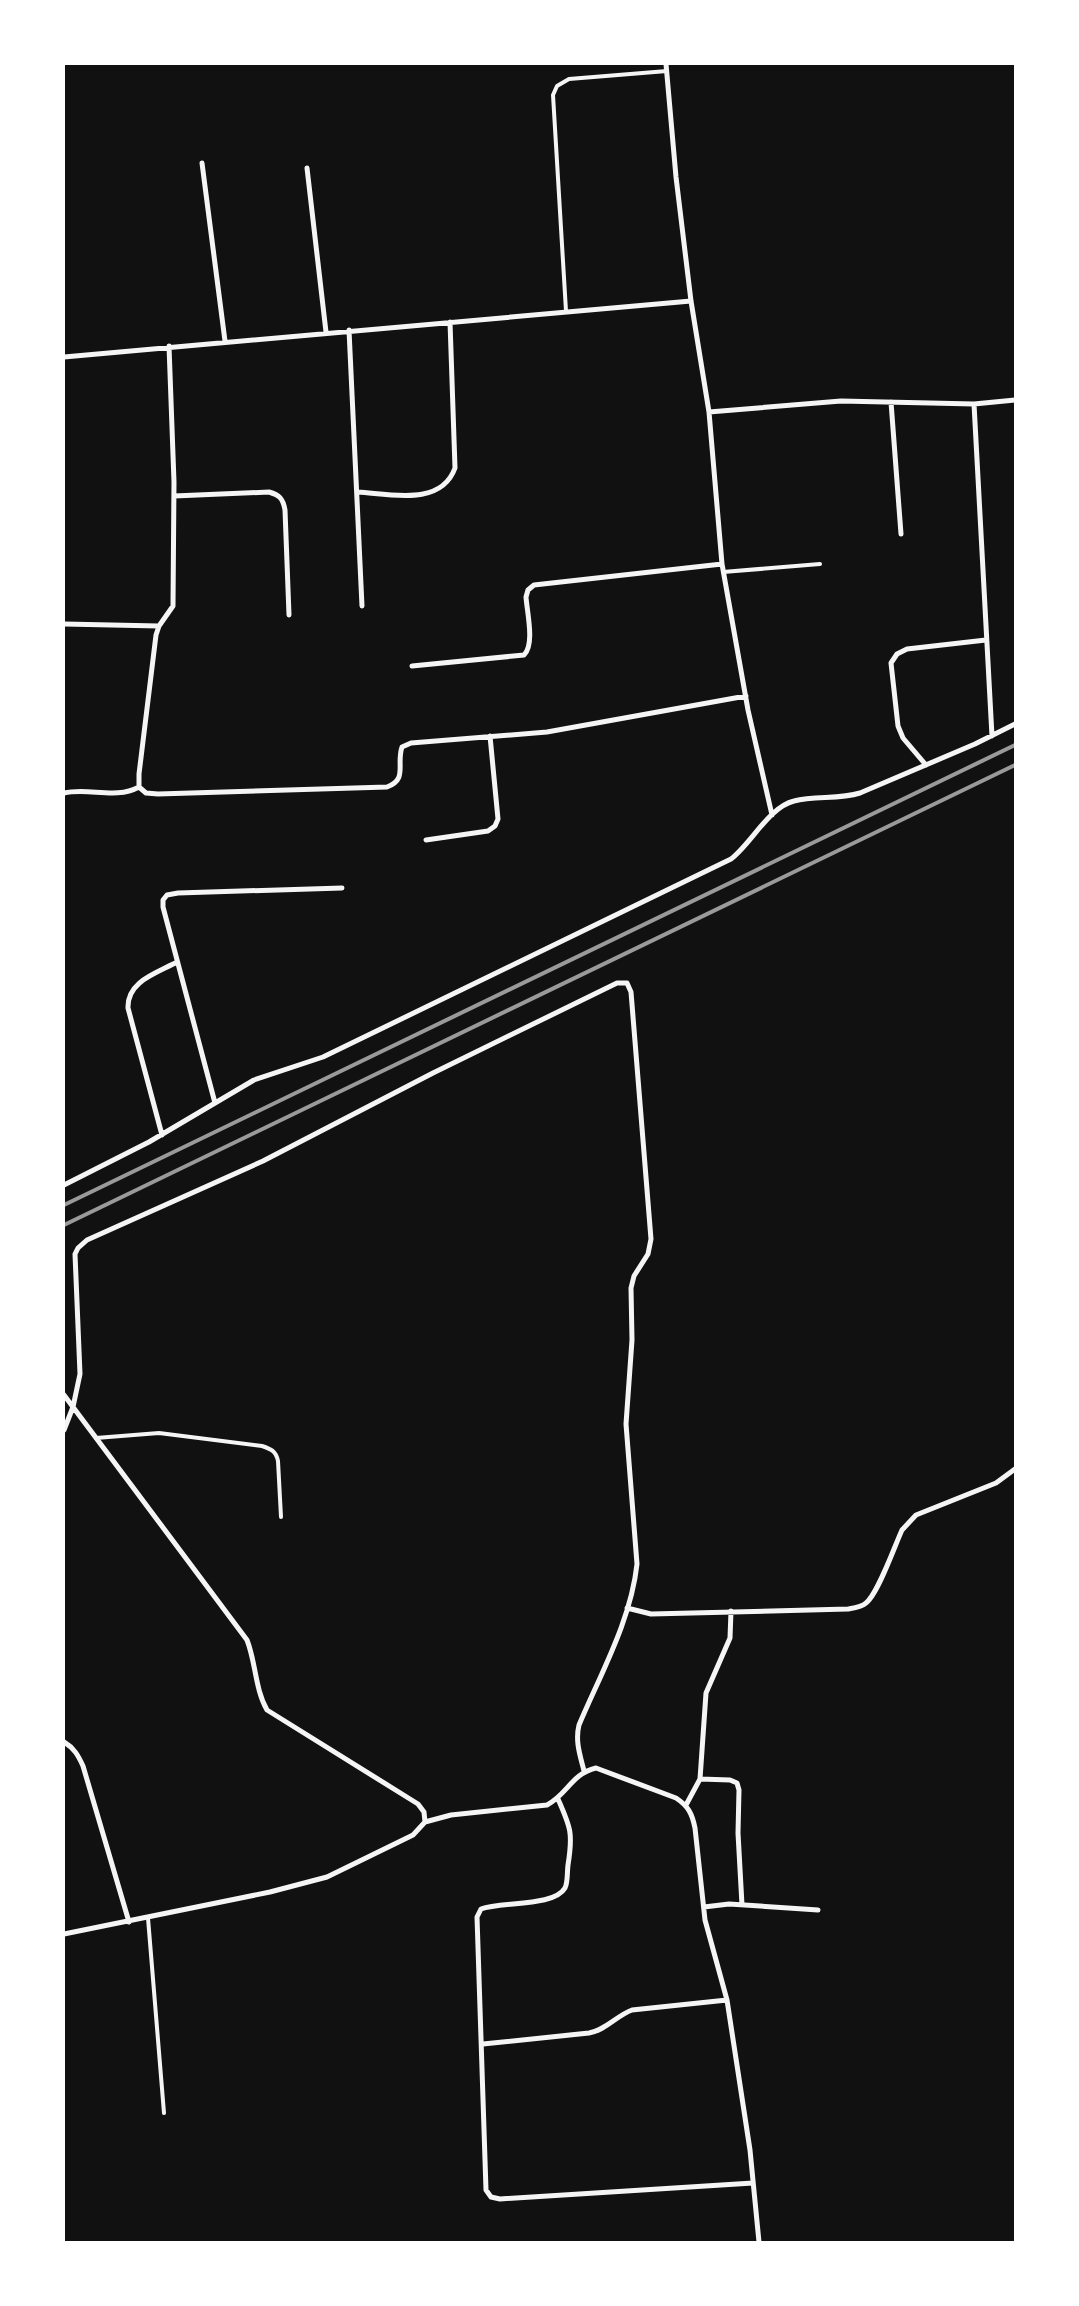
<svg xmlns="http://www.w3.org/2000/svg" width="1079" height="2306" font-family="Lato,sans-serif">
<rect width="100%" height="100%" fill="#111"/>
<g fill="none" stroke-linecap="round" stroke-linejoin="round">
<path stroke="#f5f5f5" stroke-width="4" d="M566 311 553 95 557 86 569 79 667 71
M723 572 820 564
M96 1438 159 1433 262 1446C271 1449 276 1451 278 1461L281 1517
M148 1918 164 2113"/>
<path stroke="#f5f5f5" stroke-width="5" d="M666 64 676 177 691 301 709 412 722 564 748 710 772 815
M202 163 225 341
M307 168 326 332
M349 330 362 606
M169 346 174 482 173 606 159 626 156 635 139 774V787L146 793 158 794 387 787C408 779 396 765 402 747L411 743 547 732 746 696
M64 357 691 301
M891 402 901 534
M974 404 992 736
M709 412 841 401 974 404 1015 400
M358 492C390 494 441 507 455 468L450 322
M174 496 269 492C279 495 283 498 285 510L289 615
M64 624 159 626
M412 666 524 655C535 645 527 612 526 597L528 590 534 585 722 564
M926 765 903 738 898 726 891 663 897 654 907 649 986 640
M64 793C89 787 115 800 139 787
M426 840 488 831 495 826 498 819 490 736
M215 1103 163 907V900L167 895 178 893 342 888
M162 1135 128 1008C127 981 157 973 177 962
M64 1185 149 1142 254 1080 323 1057 731 859C751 844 769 807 794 801 815 795 838 800 860 793L975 744 1015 724
M64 1395 247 1640C256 1663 255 1689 267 1710L418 1804 424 1812 425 1822 413 1835 327 1877 270 1892 64 1934
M64 1430 73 1407 80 1374 75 1254 78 1248 87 1240 263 1161 433 1073 617 983H627L631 992 651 1239 648 1254 634 1276 631 1288 632 1340 626 1424 637 1564C631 1620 601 1673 579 1725 575 1741 580 1755 584 1771
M627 1608 651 1614 848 1609C854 1608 862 1607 866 1603 878 1594 895 1545 902 1530L916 1515 996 1483 1015 1469
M64 1742C74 1748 78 1755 83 1766L129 1922
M700 1779 730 1780 737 1783 739 1790 738 1833 742 1905
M558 1799C571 1828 573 1834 568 1865 567 1872 568 1882 565 1888 554 1907 502 1901 481 1909L477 1917 486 2190 491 2197 500 2199 753 2183
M686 1805 700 1779 706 1693 730 1638 731 1611
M425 1822 451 1815 547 1805C568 1794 571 1774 596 1768L676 1798C688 1806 692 1813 695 1828L705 1920 727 2000 750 2150 759 2242
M704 1907 729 1904 818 1910
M483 2044 589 2033C606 2030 616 2016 632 2010L727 2000"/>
<path stroke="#9a9a9a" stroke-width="4" d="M64 1205 1015 745
M64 1225 1015 765"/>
</g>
<rect width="1079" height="2306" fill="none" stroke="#ffffff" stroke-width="130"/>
</svg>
